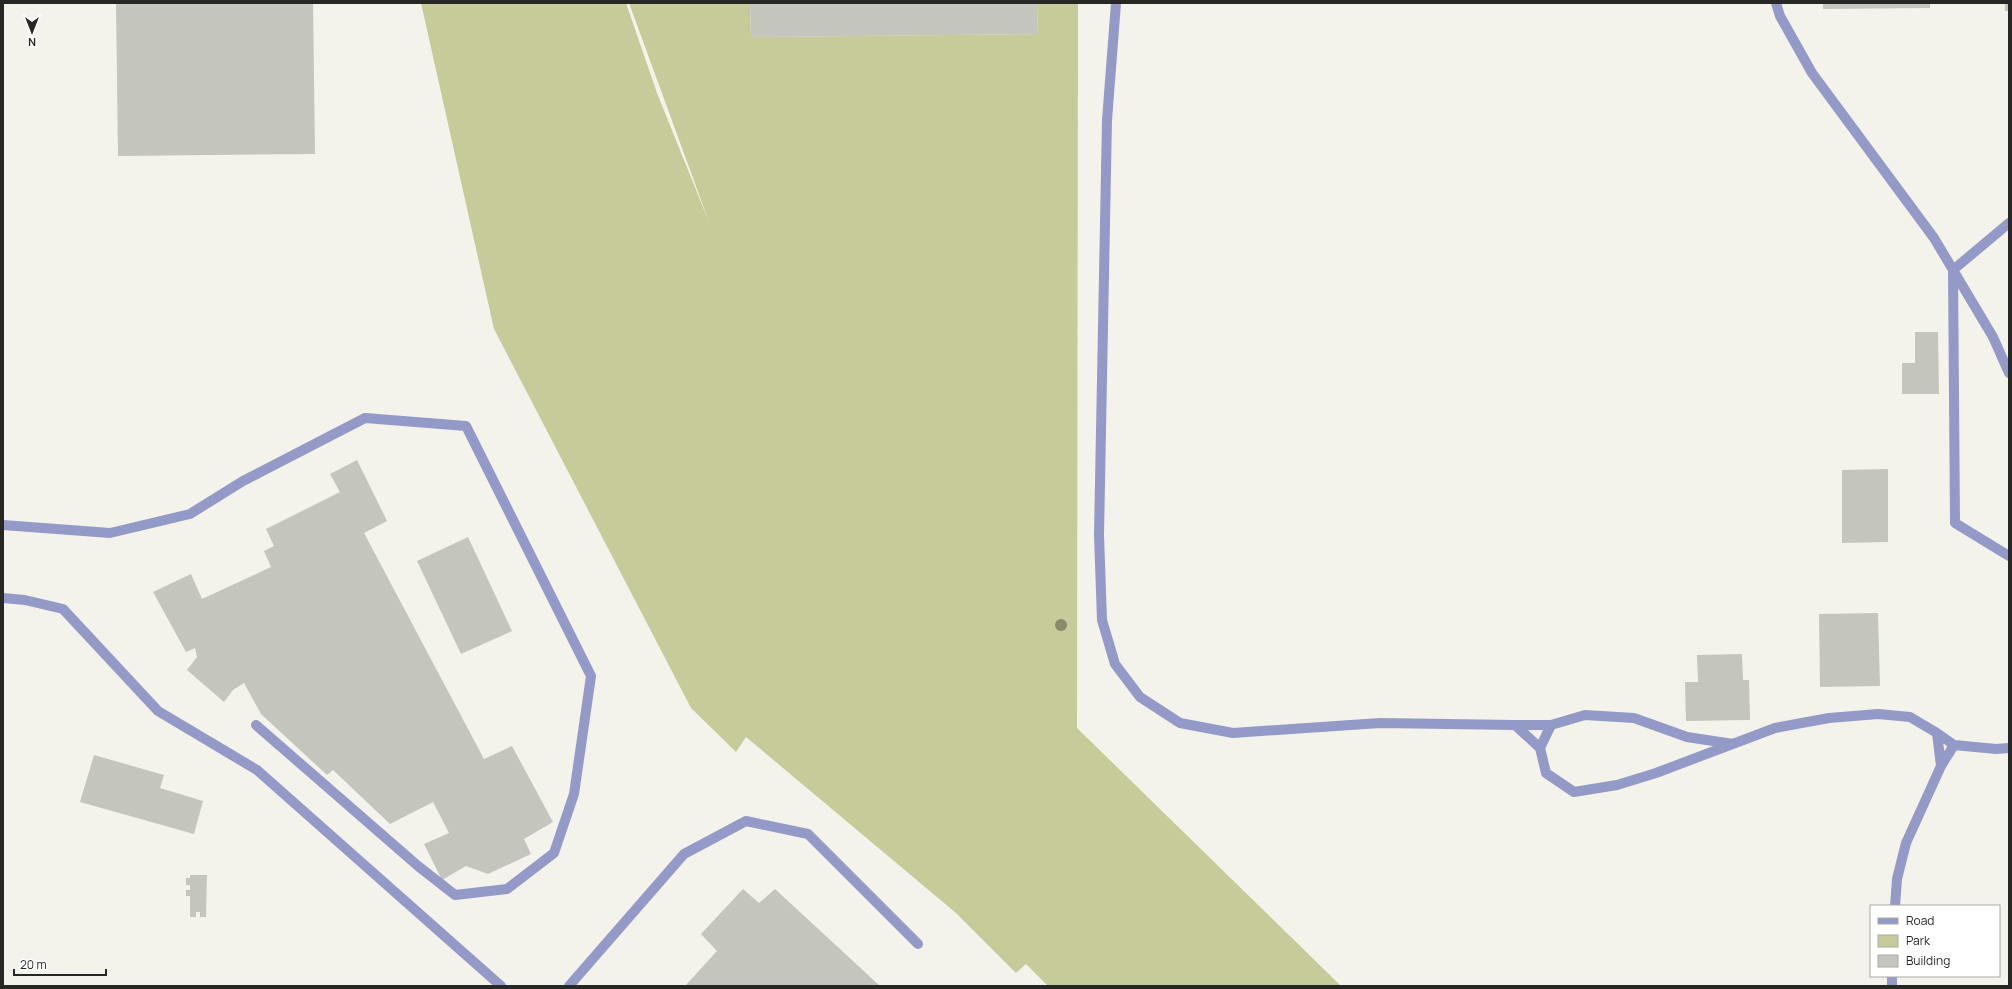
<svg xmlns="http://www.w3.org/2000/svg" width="2012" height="989" font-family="Manrope,sans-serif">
<rect width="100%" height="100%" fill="#f3f3eb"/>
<path fill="#c7cb9a" d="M421 3H626L657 93 709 222 629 3H750L751 37 1038 34 1037 3H1078L1077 728 1341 986H1048L1026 964 1016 973 956 913 746 737 736 752 691 708 494 329Z"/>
<path fill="#c4c5bd" d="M116 3H313L315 154 118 156Z
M750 3H1037L1038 34 751 37Z
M1823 3H1930V8L1823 9Z
M2005 3H2009V11H2005Z
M1915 332H1938L1939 394H1902V363H1915Z
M357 460 387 521 364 533 484 759 512 746 553 822 524 839 531 854 488 874 466 866 442 880 424 844 449 833 433 802 390 824 333 770 327 775 261 714 244 683 233 690 224 702 187 670 197 657 195 648 186 652 153 592 191 574 202 599 271 567 264 551 274 546 266 529 340 492 330 474Z
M1888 469V542L1842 543V470Z
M468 537 512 631 461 654 417 561Z
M1878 613 1880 686 1820 687 1819 614Z
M1742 654 1743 680H1749L1750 720 1686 721 1685 682H1698L1697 655Z
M94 755 164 775 160 788 203 801 194 834 80 802Z
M190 875H207L206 917H200V912H196V917H190V896H186V890H190V885H186V878H190Z
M743 889 759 903 775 889 880 986H685L717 951 701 934Z"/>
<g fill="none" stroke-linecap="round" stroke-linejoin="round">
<path stroke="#939ac7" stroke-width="10" d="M1116 3 1107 120 1099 535 1102 620 1115 664 1140 697 1180 723 1233 733 1380 723 1515 725
M1776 3 1780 16 1812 73 1934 238 1993 337 2009 373
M2009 223 1953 270 1955 523 2009 556
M3 525 110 533 190 514 243 481 365 418 466 426 591 676 574 794 554 853 507 889 455 895 418 866 256 725
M3 598 25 600 63 609 158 711 257 770 501 986
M1733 744 1687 737 1634 718 1585 715 1551 725 1540 748 1546 773 1574 792 1617 785 1656 773 1775 728 1829 718 1878 714 1910 717 1937 733
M1954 745 1941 766 1937 733 1954 745 1996 749 2009 748
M1540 748 1515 725H1551
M1895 906 1897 879 1906 843 1941 766
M1892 976V986
M569 986 684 854 746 821 808 834 918 944"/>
</g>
<circle fill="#898a6a" cx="1061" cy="625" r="6"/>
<rect width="2012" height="989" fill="none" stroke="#272825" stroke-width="8"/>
<rect x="1870" y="905" width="130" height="72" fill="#ffffff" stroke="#a9a9a8"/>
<rect x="1878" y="918" width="20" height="6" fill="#939ac7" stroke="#a9a9a8"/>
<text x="1906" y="925" font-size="12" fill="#272825">Road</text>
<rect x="1878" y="935" width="20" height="12" fill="#c7cb9a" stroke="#a9a9a8"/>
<text x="1906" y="945" font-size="12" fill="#272825">Park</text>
<rect x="1878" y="955" width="20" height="12" fill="#c4c5bd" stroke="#a9a9a8"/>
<text x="1906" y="965" font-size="12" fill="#272825">Building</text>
<g transform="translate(32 32) rotate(180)" stroke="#ffffff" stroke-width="3" paint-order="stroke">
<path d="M0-3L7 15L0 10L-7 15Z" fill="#272825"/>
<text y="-6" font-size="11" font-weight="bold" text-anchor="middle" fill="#272825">N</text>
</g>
<path d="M14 969v6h92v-6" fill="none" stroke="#272825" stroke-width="2"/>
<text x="20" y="969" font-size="12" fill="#272825" stroke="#ffffff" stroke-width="3" paint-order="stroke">20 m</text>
</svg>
